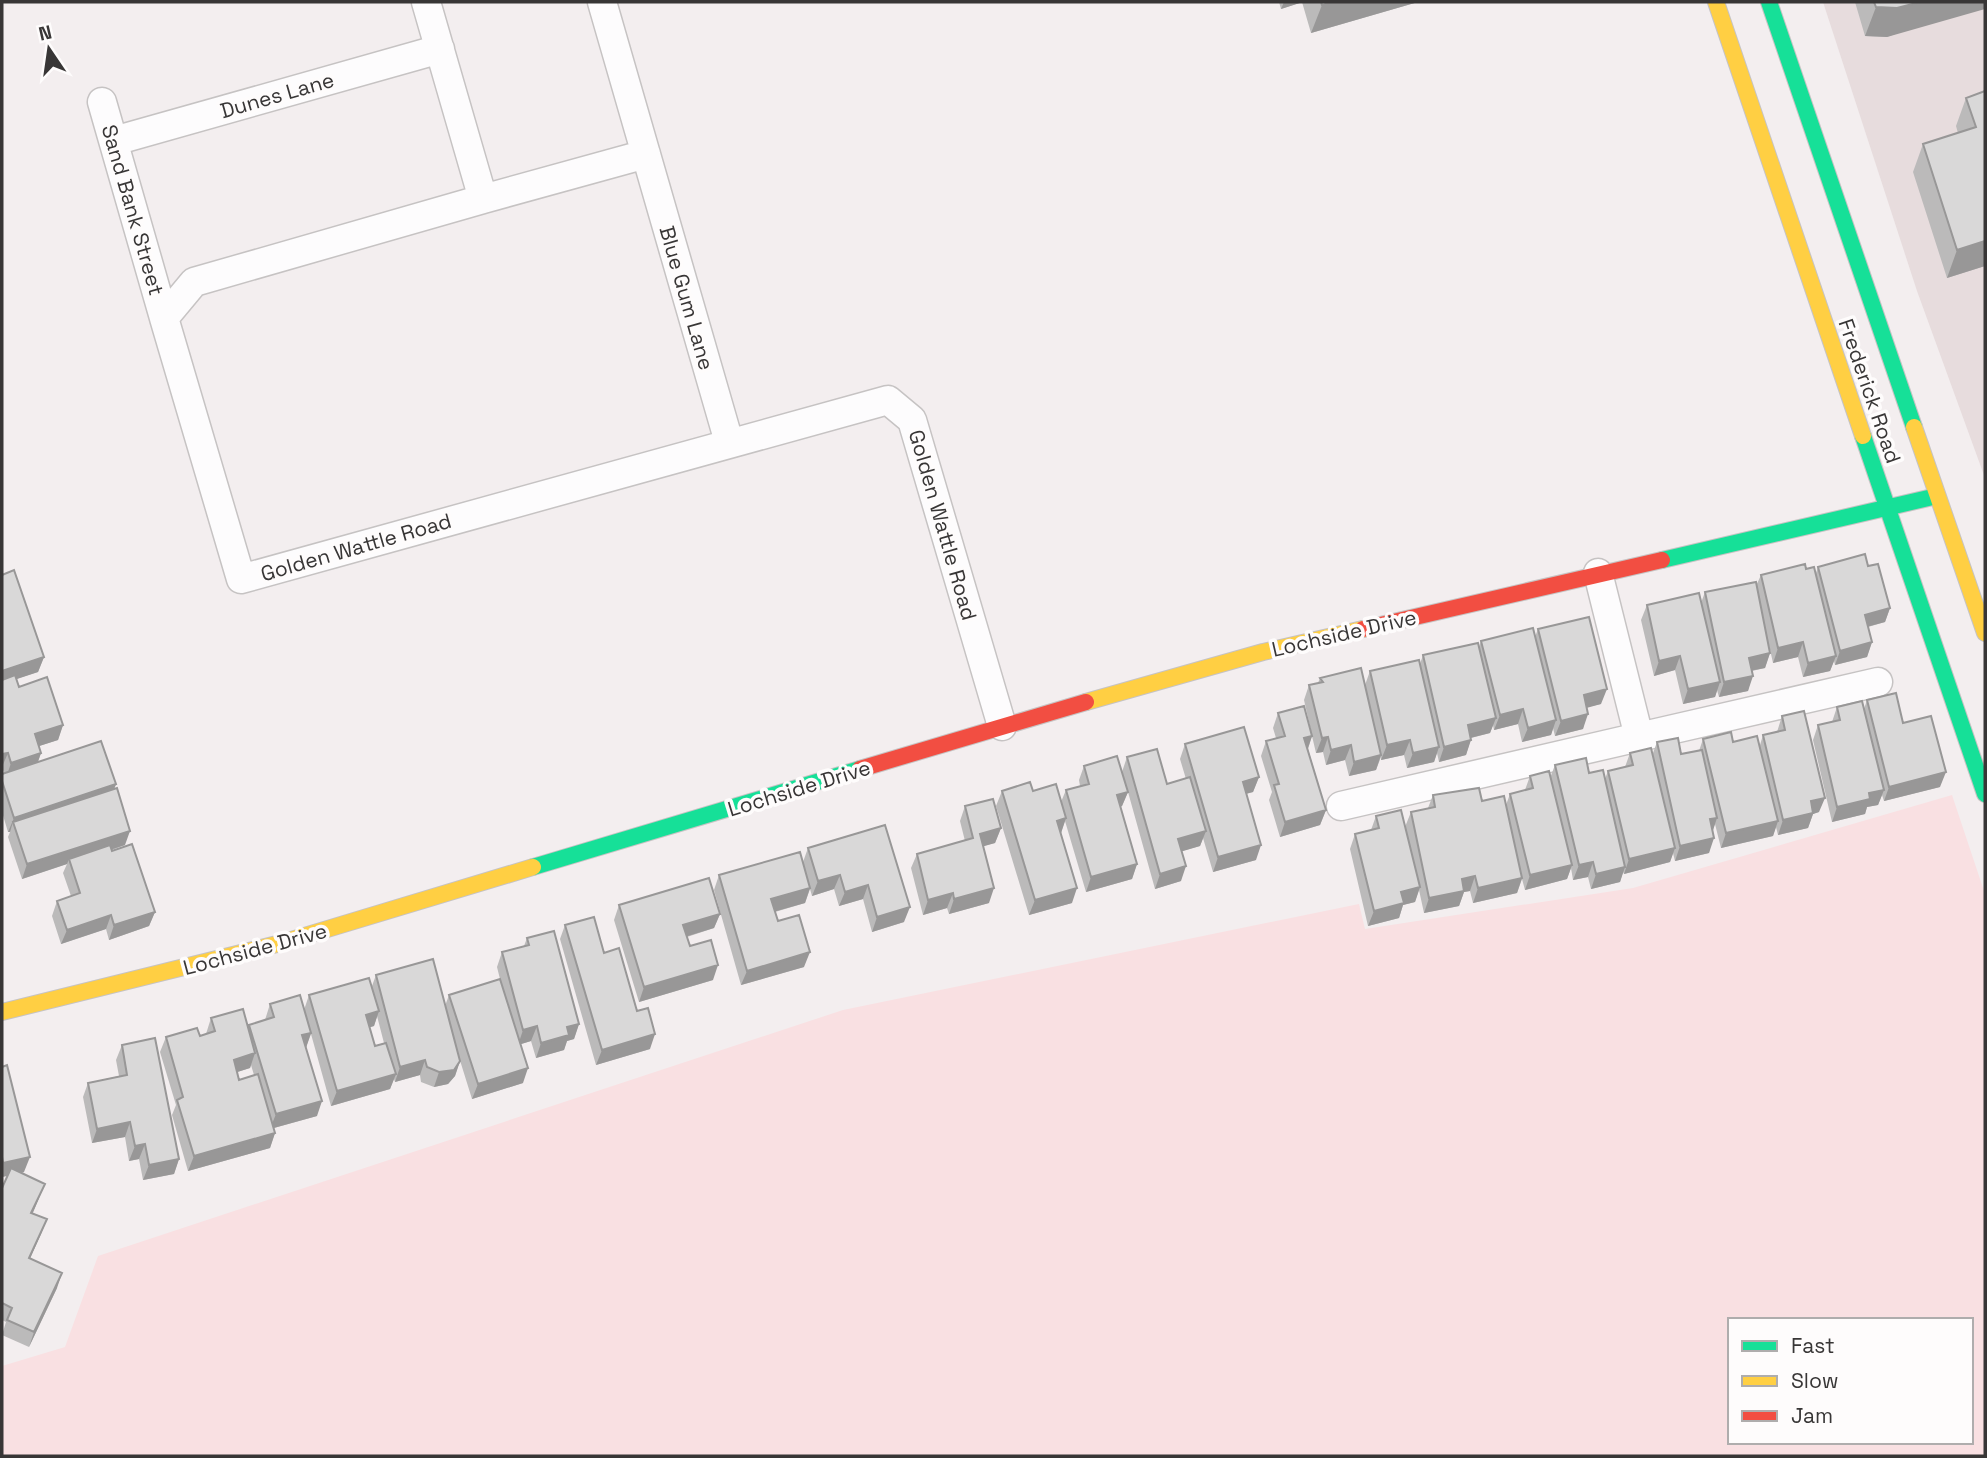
<svg xmlns="http://www.w3.org/2000/svg" width="1987" height="1458" font-family="'Space Grotesk',sans-serif">
<rect width="100%" height="100%" fill="#f3eeef"/>
<path fill="#e7dcdd" d="M1823 2H1985V478L1917 291Z"/>
<path fill="#f9e0e2" fill-rule="evenodd" d="M1952 795 1985 894V1456H2V1366L65 1347 98 1256 843 1010 1359 904 1365 929 1633 888ZM1730 1320H1971V1442H1730Z"/>
<g fill="none" stroke-linecap="round" stroke-linejoin="round">
<g stroke="#c6c3c3" stroke-width="31">
<path id="street" d="M426 2 483 199 194 282 164 318 241 579 888 400 912 420 1002 726
M602 2 729 442
M102 102 164 318
M114 141 440 49
M483 199 646 154
M1598 573 1639 737 1878 682
M1341 806 1639 737"/>
</g>
<g stroke="#c6c3c3" stroke-width="18">
<path id="fast" d="M1769 2 1914 427
M1863 436 1985 794
M1662 560 1937 496
M533 867 860 769"/>
</g>
<g stroke="#c6c3c3" stroke-width="18">
<path id="slow" d="M1716 2 1863 436
M1914 427 1985 633
M1086 702 1263 652 1363 629
M2 1012 281 943 533 867"/>
</g>
<g stroke="#c6c3c3" stroke-width="18">
<path id="jam" d="M1363 629 1662 560
M860 769 1086 702"/>
</g>
<use href="#street" stroke="#fdfcfd" stroke-width="28"/>
<use href="#fast" stroke="#16e098" stroke-width="16"/>
<use href="#slow" stroke="#ffcf43" stroke-width="16"/>
<use href="#jam" stroke="#f24e42" stroke-width="16"/>
</g>
<path fill="#bbbaba" fill-rule="evenodd" d="M1279 2H1418L1311 33 1302 2 1281 9Z
M1855 2H1985L1887 37 1865 36Z
M1985 91V266L1947 278 1913 172 1923 144 1958 133 1956 126 1966 98Z
M1868 566 1890 608 1885 622 1868 627 1872 642 1867 657 1835 665 1834 661 1830 671 1803 677 1798 657 1773 663 1769 645 1770 653 1765 668 1752 671 1748 691 1719 697 1717 690 1715 697 1683 704 1675 670 1654 676 1641 620 1647 605 1701 603 1705 592 1756 586 1761 575 1806 569 1816 573 1818 567Z
M2 575 44 657 38 672 16 679 19 687 63 725 58 740 39 746 41 753 38 762 116 784 114 790 125 845 112 850 155 912 149 926 109 940 106 929 61 944 52 916 57 901 71 896 63 873 67 864 22 879 8 837 10 832H8L2 812V774L4 773 2 767Z
M1538 629 1601 704 1587 707 1583 729 1555 736 1553 728 1551 735 1522 742 1518 724 1494 730 1493 725 1490 733 1471 738 1466 755 1439 762 1437 753 1434 762 1407 768 1404 755 1381 760V757L1376 770 1349 776 1345 760 1326 765 1323 752 1316 753 1312 736 1308 749 1326 810 1320 825 1280 837 1269 800 1272 792 1261 756 1266 741 1276 738 1273 728 1278 713 1312 735 1304 700 1309 685 1318 683 1320 678 1365 685 1370 671 1420 664 1423 655 1479 647 1481 641 1535 637Z
M1867 700 1903 723 1940 787 1884 801 1882 795 1878 805 1867 807 1865 814 1832 822 1813 740 1818 725 1832 722 1837 707 1864 709Z
M1782 716 1819 812 1813 814 1808 828 1778 835 1776 827 1773 836 1721 848 1715 824 1713 830 1709 853 1675 861 1673 853 1670 862 1624 874 1623 872 1620 882 1591 889 1588 877 1573 880 1571 868 1567 879 1525 890 1522 879 1517 893 1473 903 1470 891 1464 892 1459 906 1424 913 1419 890 1415 902 1403 905 1399 918 1368 926 1350 849 1355 834 1371 830 1376 816 1405 827 1411 812 1428 808 1433 795 1482 801 1506 805 1510 794 1525 790 1530 776 1550 778 1555 765 1589 773 1605 779 1608 771 1625 767 1630 753H1653L1657 742 1681 754 1699 751 1703 739 1760 745 1763 735 1777 732Z
M1185 744 1259 777 1253 792 1246 794 1256 860 1213 872 1203 838 1200 846 1182 851 1181 881 1155 889 1128 792 1122 806 1120 807 1137 864 1132 879 1086 892 1065 821 1061 833 1072 903 1029 915 996 806 1002 791H1033L1061 802 1066 790 1080 786 1079 780 1084 766 1122 772 1127 757 1167 784 1186 779 1180 759Z
M965 806 1001 828 995 843 983 846 989 903 949 914 947 908 923 915 911 868 917 854 965 841 960 821Z
M885 825 904 922 872 932 863 899 839 906 834 889 812 896 810 889 805 903 775 912 778 921 804 967 741 985 714 890 719 875 803 862 808 848Z
M619 905 720 914 714 928 687 937 690 946 713 980 639 1002 614 920Z
M565 925 604 953 637 1011 650 1049 596 1065 560 939Z
M527 938 579 1024 574 1039 567 1041 564 1050 536 1058 531 1041 521 1044 523 1083 472 1099 458 1054 460 1061 455 1076 448 1084 434 1087 421 1082 420 1075 395 1082 394 1079 390 1089 331 1106 311 1034 306 1047 317 1116 274 1128 275 1133 270 1148 188 1171 172 1115 176 1105 160 1052 166 1037 200 1036 206 1034 211 1018 248 1028 249 1025 265 1020 270 1004 304 1010 309 995 372 986 376 975 445 1006 449 995 500 979 497 967 502 952 524 946ZM377 1016 384 1043 375 1046 370 1027 374 1026ZM251 1065 254 1075 239 1080 237 1072 250 1068Z
M122 1045 179 1159 174 1174 143 1180 139 1159 129 1161 125 1137 92 1143 83 1097 88 1083 119 1076 116 1060Z
M2 1067 24 1172 21 1173 39 1198 33 1213 47 1219 30 1259 57 1288 29 1347 2 1335 6 1322 2 1320V1188L7 1176 2 1177Z"/>
<path fill="#989797" d="M1284 2H1303L1281 9Z
M1332 2H1418L1311 33 1322 5Z
M1920 2H1985V9L1887 37 1865 36 1876 7Z
M1985 241V266L1947 278 1957 250Z
M1890 608 1885 622 1859 629 1865 615Z
M1803 642 1798 657 1773 663 1778 648Z
M1872 642 1867 657 1835 665 1840 651Z
M1770 653 1765 668 1744 672 1749 658Z
M1680 656 1675 670 1654 676 1659 661Z
M1836 656 1830 671 1803 677 1808 663Z
M44 657 38 672 2 684V671Z
M1753 676 1748 691 1719 697 1724 682Z
M1720 682 1715 697 1683 704 1688 689Z
M1607 689 1601 704 1579 710 1584 695Z
M1523 709 1518 724 1494 730 1500 715Z
M1588 714 1583 729 1555 736 1561 721Z
M1496 718 1490 733 1462 740 1468 725Z
M1556 720 1551 735 1522 742 1528 728Z
M63 725 58 740 30 749 35 734Z
M1312 736 1307 751 1304 738Z
M1328 737 1323 752 1316 753 1322 738Z
M1410 740 1404 755 1381 760 1387 745Z
M1471 740 1466 755 1439 762 1444 747Z
M1351 745 1345 760 1326 765 1331 750Z
M1439 747 1434 762 1407 768 1413 753Z
M8 753 2 767V754Z
M41 753 36 767 6 778 11 763Z
M1381 755 1376 770 1349 776 1354 762Z
M1946 772 1940 787 1884 801 1889 787Z
M1259 777 1253 792 1237 796 1243 782Z
M116 784 110 799 13 822 10 832H8L14 818Z
M1884 790 1878 805 1867 807 1865 814 1832 822 1837 807 1869 793Z
M1128 792 1122 806 1111 810 1117 795Z
M1825 798 1819 812 1813 814 1808 828 1778 835 1783 820 1811 801Z
M1326 810 1320 825 1280 837 1285 822Z
M1066 818 1061 833 1057 821Z
M1717 818 1712 833 1710 819Z
M1778 821 1773 836 1721 848 1726 833Z
M1001 828 995 843 974 849 980 834Z
M130 831 125 845 70 863 69 859 67 864 22 879 27 864Z
M1206 831 1200 846 1173 854 1178 839Z
M1714 838 1709 853 1675 861 1680 846Z
M1261 845 1256 860 1213 872 1218 857Z
M1675 848 1670 862 1624 874 1629 859Z
M1593 862 1588 877 1573 880 1579 865Z
M1137 864 1132 879 1086 892 1091 877Z
M1572 865 1567 879 1525 890 1530 875Z
M1186 866 1181 881 1155 889 1160 874Z
M1625 867 1620 882 1591 889 1596 874Z
M840 875 834 889 812 896 818 881Z
M1475 876 1470 891 1464 892 1459 906 1424 913 1429 898 1462 879Z
M1522 878 1517 893 1473 903 1478 888Z
M868 885 863 899 839 906 845 892Z
M1420 887 1415 902 1403 905 1399 918 1368 926 1374 911 1401 892Z
M810 888 805 903 766 914 771 899Z
M994 888 989 903 949 914 954 899Z
M1077 888 1072 903 1029 915 1035 900Z
M953 893 947 908 923 915 928 900Z
M910 907 904 922 872 932 877 917Z
M155 912 149 926 109 940 114 925Z
M720 914 714 928 678 939 683 925Z
M111 915 106 929 61 944 67 930Z
M810 952 804 967 741 985 747 971Z
M718 965 713 980 639 1002 644 987Z
M379 1011 374 1026 361 1030 366 1015Z
M579 1024 574 1039 567 1041 564 1050 536 1058 541 1043 567 1027Z
M537 1026 531 1041 518 1045 523 1030Z
M311 1033 306 1048 302 1035Z
M655 1034 650 1049 596 1065 602 1050Z
M255 1053 250 1068 228 1075 234 1060Z
M425 1060 420 1075 395 1082 400 1067Z
M460 1061 455 1076 448 1084 434 1087 439 1072Z
M528 1068 523 1083 472 1099 478 1084Z
M396 1074 390 1089 331 1106 337 1091Z
M322 1101 317 1116 270 1129 276 1114Z
M130 1122 125 1137 92 1143 97 1129Z
M275 1133 270 1148 188 1171 194 1156Z
M145 1144 139 1159 129 1161 135 1146Z
M30 1157 24 1172 2 1177V1168L3 1163Z
M179 1159 174 1174 143 1180 149 1165Z
M45 1184 39 1198 26 1228 31 1213Z
M47 1219 41 1234 23 1273 29 1258Z
M62 1273 57 1288 29 1347 34 1332Z"/>
<path fill="#d9d8d8" stroke="#989797" stroke-width="2" d="M1321 2H1332L1322 5Z
M1874 2H1920L1897 8 1876 7Z
M1985 91V241L1957 250 1923 144 1976 127 1966 98Z
M1865 554 1868 566 1878 564 1890 608 1865 615 1872 642 1840 651 1818 567Z
M1805 564 1806 569 1814 567 1836 656 1808 663 1803 642 1778 648 1761 575Z
M14 570 44 657 2 671V575Z
M1756 582 1770 653 1749 658 1753 676 1724 682 1705 592Z
M1699 593 1720 682 1688 689 1680 656 1659 661 1647 605Z
M1589 617 1607 689 1584 695 1588 714 1561 721 1538 629Z
M1533 628 1556 720 1528 728 1523 709 1500 715 1481 641Z
M1478 643 1496 718 1468 725 1471 740 1444 747 1423 655Z
M1419 660 1439 747 1413 753 1410 740 1387 745 1370 671Z
M1361 668 1381 755 1354 762 1351 745 1331 750 1328 737 1322 738 1309 685 1323 682 1320 678Z
M15 675 19 687 47 677 63 725 35 734 41 753 11 763 8 753 2 754V680Z
M1896 693 1903 723 1931 716 1946 772 1889 787 1867 700Z
M1862 701 1884 790 1869 793 1870 799 1837 807 1818 725 1840 720 1837 707Z
M1304 706 1312 736 1304 738 1326 810 1285 822 1274 785 1279 784 1266 741 1285 736 1278 713Z
M1804 711 1825 798 1811 801 1813 813 1783 820 1763 735 1785 730 1782 716Z
M1244 727 1259 777 1243 782 1261 845 1218 857 1185 744Z
M1731 732 1733 742 1757 736 1778 821 1726 833 1703 739Z
M1678 738 1681 754 1702 750 1717 818 1710 819 1714 838 1680 846 1657 742Z
M101 741 116 784 14 818 2 781V774Z
M1651 748 1675 848 1629 859 1608 771 1633 765 1630 753Z
M1157 749 1167 784 1190 777 1206 831 1178 839 1186 866 1160 874 1127 757Z
M1117 756 1128 792 1117 795 1137 864 1091 877 1066 790 1089 784 1084 766Z
M1586 758 1589 773 1603 770 1625 867 1596 874 1593 862 1579 865 1555 765Z
M1549 771 1572 865 1530 875 1510 794 1533 788 1530 776Z
M1030 782 1033 791 1056 784 1066 818 1057 821 1077 888 1035 900 1002 791Z
M117 788 130 831 27 864 13 822Z
M1479 788 1482 801 1504 796 1522 878 1478 888 1475 876 1462 879 1464 891 1429 898 1411 812 1435 807 1433 795Z
M993 799 1001 828 980 834 994 888 954 899 953 893 928 900 917 854 973 838 965 806Z
M1401 810 1420 887 1401 892 1404 903 1374 911 1355 834 1379 828 1376 816Z
M885 825 910 907 877 917 868 885 845 892 840 875 818 881 808 848Z
M132 844 155 912 114 925 111 915 67 930 57 901 80 893 69 859 110 845 112 851Z
M800 852 810 888 771 899 778 921 799 915 810 952 747 971 719 875Z
M709 878 720 914 683 925 690 946 711 940 718 965 644 987 619 905Z
M594 917 604 953 619 948 637 1011 648 1008 655 1034 602 1050 565 925Z
M554 931 579 1024 567 1027 569 1035 541 1043 537 1026 523 1030 502 952 529 945 527 938Z
M433 959 460 1061 454 1070 439 1072 427 1067 425 1060 400 1067 376 975Z
M369 978 379 1011 366 1015 375 1046 386 1043 396 1074 337 1091 309 995Z
M500 979 528 1068 478 1084 449 995Z
M300 995 311 1033 302 1035 322 1101 276 1114 249 1025 274 1017 270 1004Z
M243 1009 255 1053 234 1060 239 1080 258 1074 275 1133 194 1156 177 1100 183 1097 166 1037 197 1028 200 1036 215 1031 211 1018Z
M155 1038 179 1159 149 1165 145 1144 135 1146 130 1122 97 1129 88 1083 127 1075 122 1045Z
M7 1065 30 1157 3 1163 2 1157V1067Z
M11 1168 45 1184 31 1213 47 1219 29 1258 62 1273 34 1332 7 1320 12 1308 2 1303V1188Z"/>
<g text-anchor="middle" dominant-baseline="central" stroke-width="7" stroke-linejoin="round" paint-order="stroke">
<g font-size="21" fill="#383636" stroke="#fefcfc">
<text transform="translate(277 95) rotate(-16)">Dunes Lane</text>
<text transform="translate(133 210) rotate(74)">Sand Bank Street</text>
<text transform="translate(687 298) rotate(74)">Blue Gum Lane</text>
<text transform="translate(1870 391) rotate(71)">Frederick Road</text>
<text transform="translate(943 525) rotate(74)">Golden Wattle Road</text>
<text transform="translate(356 547) rotate(-16)">Golden Wattle Road</text>
<text transform="translate(1344 633) rotate(-13)">Lochside Drive</text>
<text transform="translate(799 788) rotate(-17)">Lochside Drive</text>
<text transform="translate(255 949) rotate(-15)">Lochside Drive</text>
</g>
</g>
<rect width="1987" height="1458" fill="none" stroke="#383636" stroke-width="7"/>
<rect x="1728" y="1318" width="245" height="126" fill="#fefcfc" stroke="#afadad" stroke-width="2"/>
<rect x="1742" y="1341" width="35" height="10" fill="#16e098" stroke="#afadad" stroke-width="2"/>
<text x="1791" y="1353" font-size="21" fill="#383636">Fast</text>
<rect x="1742" y="1376" width="35" height="10" fill="#ffcf43" stroke="#afadad" stroke-width="2"/>
<text x="1791" y="1388" font-size="21" fill="#383636">Slow</text>
<rect x="1742" y="1411" width="35" height="10" fill="#f24e42" stroke="#afadad" stroke-width="2"/>
<text x="1791" y="1423" font-size="21" fill="#383636">Jam</text>
<g transform="translate(49 49) rotate(347)" stroke="#fefcfc" stroke-width="5" paint-order="stroke">
<path d="M0-5L12 26L0 18L-12 26Z" fill="#383636"/>
<text y="-10" font-size="19" font-weight="bold" text-anchor="middle" fill="#383636">N</text>
</g>
</svg>
